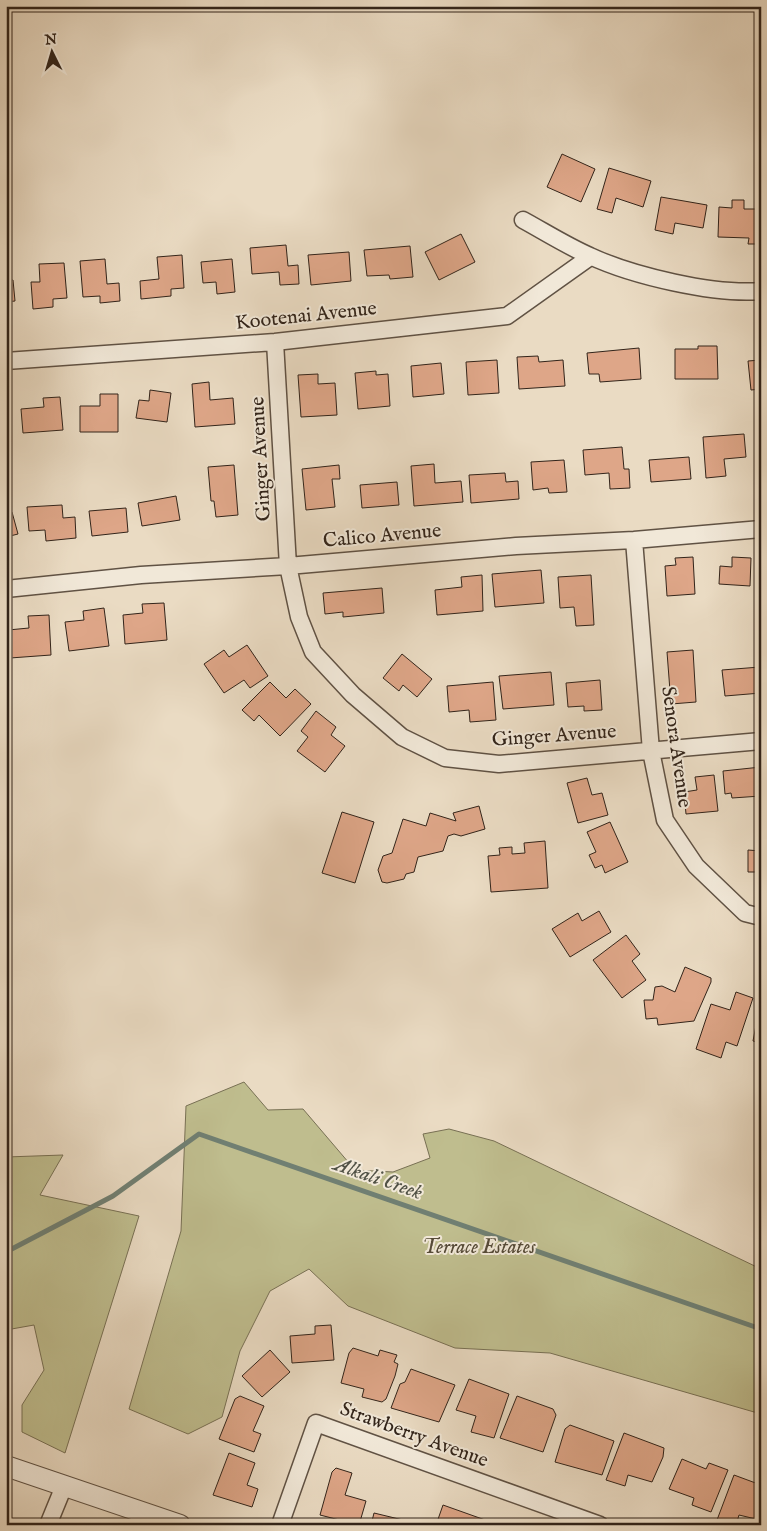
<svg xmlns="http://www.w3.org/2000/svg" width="767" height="1531" font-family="'IM FELL English',serif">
<rect width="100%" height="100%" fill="#eadbc3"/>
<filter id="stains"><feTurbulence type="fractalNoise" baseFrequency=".004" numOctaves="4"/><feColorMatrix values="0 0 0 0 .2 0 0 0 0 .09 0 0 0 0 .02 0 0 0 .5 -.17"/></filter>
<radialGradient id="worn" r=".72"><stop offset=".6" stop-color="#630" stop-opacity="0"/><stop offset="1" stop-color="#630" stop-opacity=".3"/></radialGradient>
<path fill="#bfbd8e" stroke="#787054" d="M244 1082 268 1110 303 1109 355 1170 393 1172 430 1158 423 1134 449 1129 494 1141 761 1269V1414L550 1353 455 1348 348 1306 309 1269 270 1291 240 1351 222 1417 188 1434 129 1409 181 1231 186 1106Z
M63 1155 40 1195 139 1216 65 1453 22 1432V1405L44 1370 34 1325 6 1330V1157Z"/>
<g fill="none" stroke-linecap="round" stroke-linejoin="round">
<path stroke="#707f72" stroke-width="5" d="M6 1252 113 1196 199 1134 761 1329"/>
</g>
<path fill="#dea688" stroke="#32241a" d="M562 154 595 169 581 202 547 187Z
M609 168 651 181 643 207 616 198 612 213 597 209Z
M661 197 707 205 703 228 675 223 673 234 655 230Z
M732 200H744V209H761V244H748L749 238 718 237 719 207 732 208Z
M461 234 475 262 439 280 425 252Z
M286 245 288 266 298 265 299 284 280 285 279 272 252 274 250 248Z
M410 246 413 277 390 279 389 275 367 276 364 250Z
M349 252 351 281 311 285 308 255Z
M182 255 184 288 171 289V296L141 299 140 281 159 279 157 257Z
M105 259 107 284 119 283 120 301 100 303V296L83 297 80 261Z
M232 259 235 292 217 294 216 282 203 283 201 262Z
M64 263 67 298 53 299V307L33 309 31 282H40L39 264Z
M6 280H13L15 301 6 302Z
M698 346H717L718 379H675V349H698Z
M639 348 641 379 600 382 599 374H589L587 353Z
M538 356 539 362 563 360 565 386 519 389 517 357Z
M497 360 499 393 468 395 466 362Z
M761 360V389L751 390 748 361Z
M441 363 444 394 413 397 411 366Z
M376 371V375L388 374 390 406 358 409 355 373Z
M318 374V384L335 383 337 415 301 417 298 375Z
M209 382 210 400 233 398 235 424 195 427 192 384Z
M150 390 171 393 167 422 136 418 139 400 149 401Z
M100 394H118V432H80V406H100Z
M60 397 63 430 23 433 21 409 44 407 43 398Z
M744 434 746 457 724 459 726 476 706 478 703 437Z
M622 447 624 469H629L630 488 610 489 609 473 585 475 583 450Z
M689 457 691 479 651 482 649 460Z
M564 460 567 492 549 493 548 488 533 490 531 462Z
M434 464 435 483 461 481 463 502 414 506 411 466Z
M234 465 238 515 216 517 214 501H211L208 467Z
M339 465 340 479H332L335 507 306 510 302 469Z
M505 473 506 482 518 481 519 499 471 503 469 475Z
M397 482 399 505 362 508 360 485Z
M176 496 180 520 142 526 138 503Z
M62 505 63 518 75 517 76 538 46 541 45 530 29 531 27 507Z
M126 508 128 532 92 536 89 511Z
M12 512 18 534 6 537V514Z
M693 557 695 594 667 596 665 566 676 565 675 558Z
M732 557 751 558 750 586 719 584 720 566 732 567Z
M541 570 544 603 495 607 492 574Z
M482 575 483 611 437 615 435 590 462 587 461 577Z
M591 575 594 625 576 626 574 607 560 608 558 577Z
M382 588 384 613 343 617V612L325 614 323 593Z
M164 603 167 640 125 644 123 615 143 613 142 604Z
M104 608 109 646 69 651 65 622 84 620 83 611Z
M49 615 51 655 10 658 8 630 29 628 28 616Z
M247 645 268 676 250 688 244 680 224 693 204 664 224 650 229 657Z
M693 650 696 702 671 704 667 652Z
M402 654 432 679 417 697 403 685 399 691 383 678Z
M760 667 761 693 725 696 722 670Z
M551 672 554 705 503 709 499 676Z
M600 680 602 710 584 711V706L568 707 566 683Z
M270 682 286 698 295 689 311 704 280 736 259 715 254 721 242 710Z
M493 682 496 720 470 722 469 710 449 712 447 686Z
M316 711 336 727 331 735 345 746 325 772 297 751 308 737 301 731Z
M761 767V796L732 798 731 793 725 794 723 771Z
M714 775 718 811 686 814 684 792 697 790 695 777Z
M587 778 592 795 602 793 608 815 578 823 567 783Z
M479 806 485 829 461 836 454 834 448 836 443 851 418 857 414 872 406 874 404 879 387 883 382 882 378 870 383 856 392 853 403 819 426 826 430 813 456 821 453 813Z
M342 812 374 822 355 883 322 873Z
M610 822 628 862 605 873 602 865 595 868 589 855 596 852 587 832Z
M545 841 548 888 491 892 488 856 500 855 499 848 512 847V854L525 853 524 843Z
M748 850 761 851V872H748Z
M599 911 611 932 570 957 552 929 578 913 582 921Z
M626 935 640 954 632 961 646 980 622 998 593 960Z
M685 967 711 978V982L694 1021 658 1025 657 1018 646 1019 644 1000H653L655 987 662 986 675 992Z
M736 992 753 998 737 1046 726 1042 721 1058 696 1049 711 1004 730 1010Z
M761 999V1043L753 1041Z
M331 1325 334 1360 292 1363 290 1336 315 1334V1326Z
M353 1348 378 1356 380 1350 397 1355 394 1362 398 1364 395 1376 386 1399 382 1402 362 1397 364 1389 341 1383 349 1353Z
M270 1350 290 1372 262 1397 242 1376Z
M411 1369 455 1385 439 1422 391 1408 400 1384 405 1382Z
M469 1379 509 1394 494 1438 471 1432 476 1416 456 1410Z
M240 1396 264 1406 253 1431 261 1434 254 1452 219 1439 235 1399Z
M517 1396 553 1409 556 1415 543 1452 500 1438Z
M570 1425 614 1441 602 1475 555 1462 565 1429Z
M624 1433 664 1448 663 1457 652 1482 628 1475 625 1486 606 1480Z
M229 1453 255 1463 247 1485 258 1489 252 1507 213 1495Z
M682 1459 706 1469 709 1463 728 1470 711 1512 692 1505 694 1498 669 1489Z
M336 1468 352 1473 345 1495 366 1501 359 1525 320 1515 332 1472Z
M734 1475 761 1485 760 1520 739 1515 736 1525 717 1520Z
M443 1505 488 1521 486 1525H436Z
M374 1513 403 1520 402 1525H371Z"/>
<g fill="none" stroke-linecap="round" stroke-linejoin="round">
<g stroke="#605244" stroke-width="19">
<path id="minor" d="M523 220C545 232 567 246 590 256 633 276 714 295 761 291
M275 342 288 566 299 617 313 652 353 695 402 737 445 758 499 764 761 741
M6 361 275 342 507 316 590 257
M634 540 651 751 665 820 696 866 745 913 761 917
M6 589 141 575 288 566 516 546 634 540 761 529
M48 1525 64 1486
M280 1525 316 1423 600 1525"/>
</g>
<g stroke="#605244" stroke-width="22">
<path id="tertiary" d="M6 1466 180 1525"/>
</g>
<use href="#minor" stroke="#f1e8d8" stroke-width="16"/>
<use href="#tertiary" stroke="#f1e8d8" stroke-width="20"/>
</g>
<g text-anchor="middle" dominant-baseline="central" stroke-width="4" stroke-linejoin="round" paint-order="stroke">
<g font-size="20" fill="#32241a" stroke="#f1e8d8">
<text transform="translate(306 316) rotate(-6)">Kootenai Avenue</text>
<text transform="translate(261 459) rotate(-93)">Ginger Avenue</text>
<text transform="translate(382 536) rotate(-5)">Calico Avenue</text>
<text transform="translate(554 736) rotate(-4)">Ginger Avenue</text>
<text transform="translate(676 747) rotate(82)">Senora Avenue</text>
<text transform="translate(414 1435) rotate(20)">Strawberry Avenue</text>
</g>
<g font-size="20" font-style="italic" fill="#554a37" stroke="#f1e8d8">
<text x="479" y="1247">Terrace Estates</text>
</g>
<g font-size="21" font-style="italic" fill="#515246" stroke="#f1e8d8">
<text transform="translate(378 1179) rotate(19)">Alkali Creek</text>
</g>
</g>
<rect width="767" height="1531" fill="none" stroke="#eadbc3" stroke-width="25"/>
<rect x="8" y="8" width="752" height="1516" fill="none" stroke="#32241a" stroke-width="2.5"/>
<rect x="12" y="12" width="742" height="1506" fill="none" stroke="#32241a"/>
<g transform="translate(52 52) rotate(355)" stroke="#f1e8d8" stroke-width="4" paint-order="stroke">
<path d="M0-4L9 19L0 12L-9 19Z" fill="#32241a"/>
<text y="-8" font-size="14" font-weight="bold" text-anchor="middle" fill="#32241a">N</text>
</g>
<rect width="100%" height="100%" filter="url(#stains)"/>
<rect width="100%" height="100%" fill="url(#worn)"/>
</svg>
